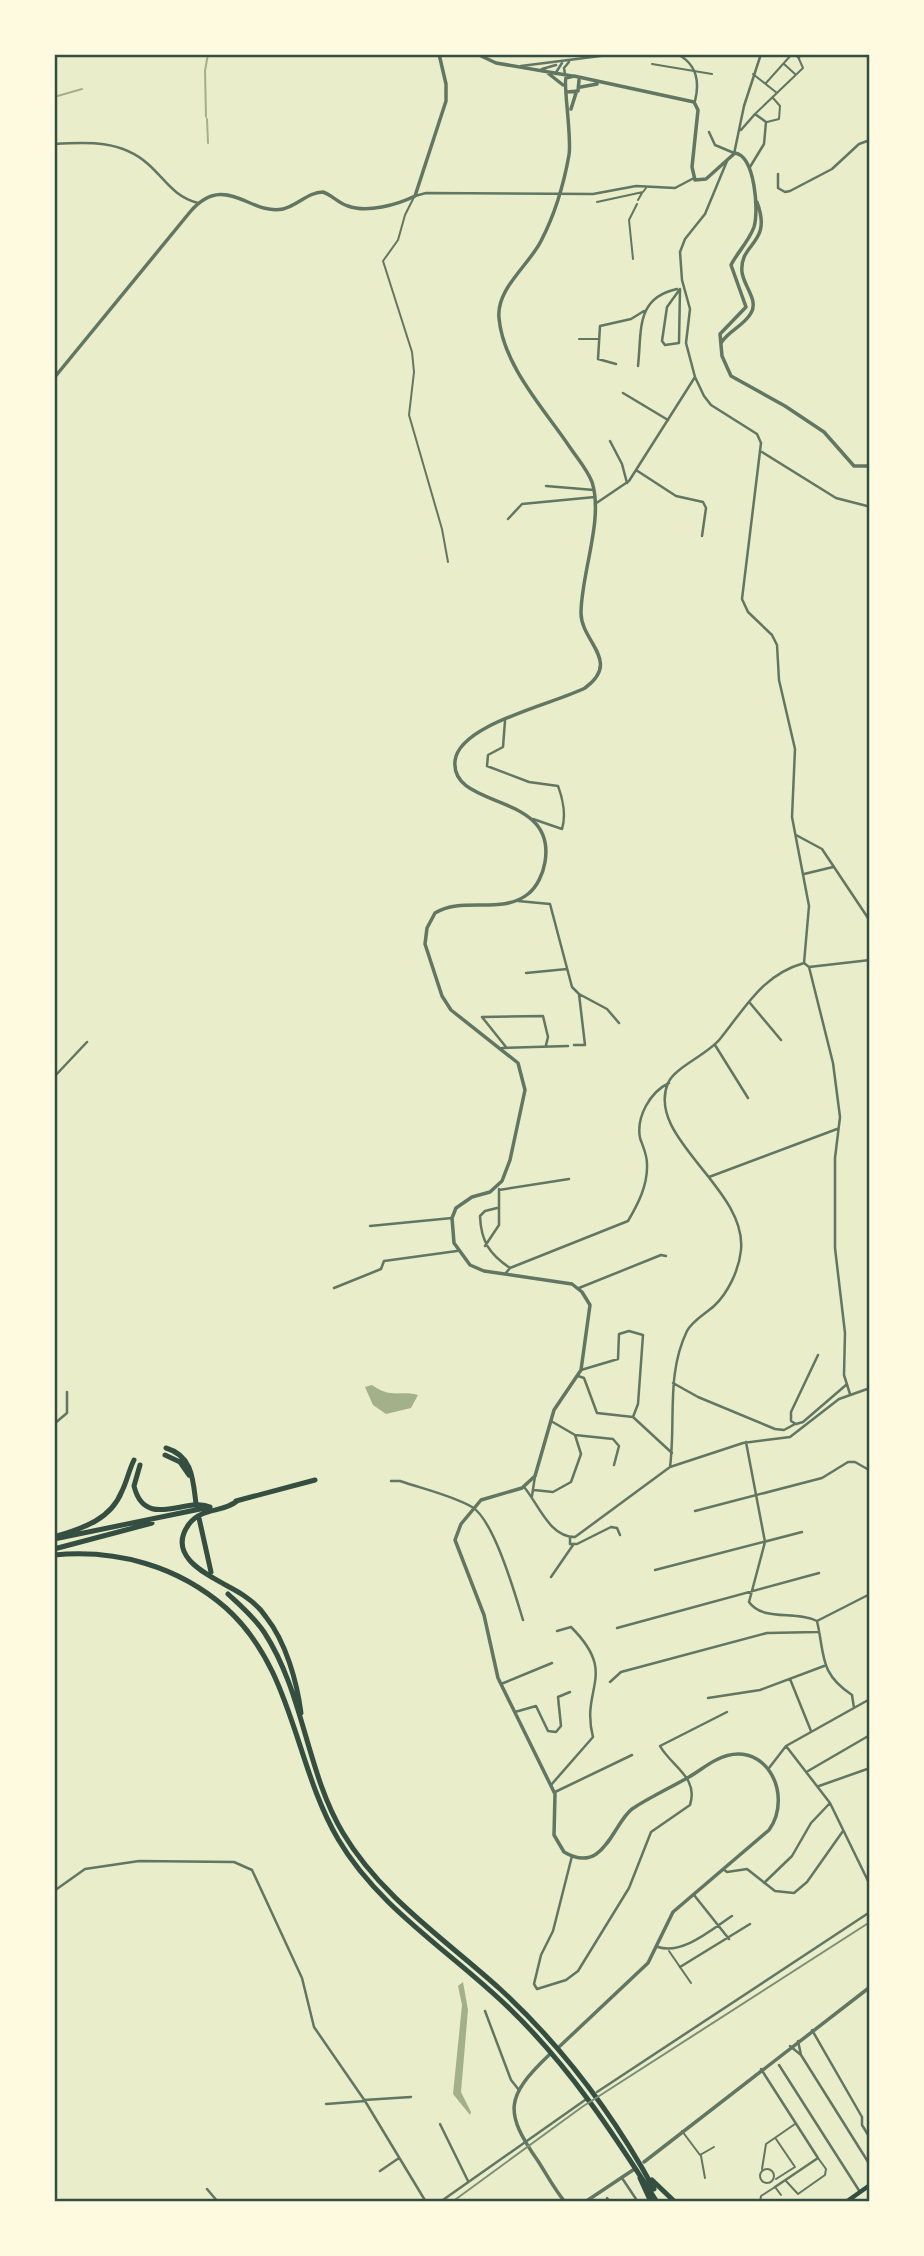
<svg xmlns="http://www.w3.org/2000/svg" width="924" height="2256" font-family="'Nunito Sans',sans-serif">
<rect width="100%" height="100%" fill="#e9edc9"/>
<path fill="#a3b18a" d="M372 1385C392 1399 399 1390 418 1395L411 1408 386 1414 373 1405 365 1387Z
M463 1982 468 2010 461 2092 471 2112 470 2115 453 2094 462 2005 458 1986Z"/>
<g fill="none" stroke-linecap="round" stroke-linejoin="round">
<path stroke="#a3b18a" stroke-width="2" d="M54 97 82 89
M206 117 205 71 208 54
M207 119 208 143"/>
<path stroke="#617663" stroke-width="2" d="M414 197 405 215 398 240 383 261 412 352 414 372 409 415 442 529 448 562
M638 200 642 193
M597 202 643 192 646 188
M633 259 629 220 637 204
M579 339H598
M669 1951 691 1983
M682 2131 700 2155 714 2147
M701 2156 705 2178
M760 2176a7 7 0 1 1 14 0a7 7 0 1 1-14 0Z
M762 2169 766 2144 795 2124
M776 2179 795 2167 776 2139
M786 2181 798 2194 825 2175 826 2169 818 2158
M760 2202 761 2196 775 2187 781 2195"/>
<path stroke="#617663" stroke-width="2" d="M652 64 712 74
M784 64 795 74
M753 74 777 93
M766 83 792 54
M756 113 803 68 799 59
M767 122 779 119 780 106 773 98"/>
<path stroke="#617663" stroke-width="2.5" d="M677 54C697 64 700 81 695 101
M795 54 799 58
M521 66 616 54
M542 69 556 65
M555 74 562 63
M565 74 564 68 569 62
M741 130 755 114 766 122 764 144 750 167
M709 132 715 145 734 153
M54 144C88 142 121 140 148 164 166 180 173 196 198 203
M734 154 744 106 761 54
M727 161 705 214 685 239 680 252 682 280 690 309 686 343 695 377 704 396 711 405 757 434 761 443 742 599 748 612 772 635 777 645 779 680 795 749 792 817 809 906 804 963
M778 174V188L785 192 790 191 832 169 859 144 870 140
M415 196 426 193 593 194 636 186 675 188 694 178
M680 289 679 343 665 345 662 341 667 307Z
M616 364 598 359 600 326 631 319 644 311
M638 366C642 331 635 298 677 289
M623 393 668 420
M610 441 622 464 627 483
M762 452 836 498 867 506
M636 470 676 496 703 502 706 508 702 536
M546 486 594 490
M595 504 629 481 695 377
M508 519 522 504 595 497
M505 721 503 747 488 755 487 766 529 782 558 786C563 799 566 816 562 829L533 819
M796 835 822 849 870 921
M804 874 833 867
M518 901 550 904 572 987 579 994 585 1045H574
M804 963 809 967 870 960
M809 967 833 1063 840 1117 835 1158V1248L845 1333 844 1375 850 1394
M526 973 567 969
M579 994 607 1009 619 1023
M750 1003 781 1040
M715 1045 748 1098
M506 1047 482 1017 543 1016 548 1037 546 1045
M502 1048 568 1046
M54 1077 87 1042
M709 1177 837 1129
M499 1190 569 1179
M497 1208 485 1211 480 1216C481 1241 489 1254 510 1268
M370 1226 452 1218
M485 1246 499 1225V1189
M505 1274 510 1268 628 1221C638 1204 648 1185 647 1164 647 1154 643 1147 640 1138 636 1117 650 1092 669 1083
M334 1288 381 1269 384 1261 457 1251
M579 1288 661 1255 666 1256
M818 1355 791 1412V1421L796 1424 803 1422 846 1385
M581 1370 618 1359 619 1334 629 1331 643 1335 638 1404 633 1417
M578 1376 584 1378 597 1413 633 1417 672 1453
M673 1383 698 1397 775 1429 784 1430 795 1424
M551 1421 575 1435 613 1439 619 1446 614 1465
M54 1424 67 1413V1392
M746 1442 765 1542 749 1602C763 1622 796 1610 817 1621 825 1656 819 1673 852 1695L854 1708
M670 1467C676 1421 666 1374 687 1331 692 1321 705 1314 714 1306 728 1293 739 1270 741 1250 747 1188 645 1138 668 1083 675 1067 707 1055 720 1039 746 1007 762 975 804 963
M391 1481H400C423 1489 451 1495 472 1507 494 1520 515 1594 523 1620
M524 1487C538 1503 549 1537 575 1537L670 1467 743 1443 790 1437 839 1399 870 1388
M534 1490 553 1492 571 1482 581 1454 575 1435
M532 1496 535 1476
M695 1511 822 1478 848 1462H855L869 1470 870 1480
M570 1537V1544H577L611 1527 617 1528 620 1535
M655 1570 802 1532
M551 1577 573 1545
M817 1621 870 1594
M617 1628 819 1573
M790 1679 811 1731
M610 1682 621 1672 767 1633 818 1632
M501 1684 552 1663
M708 1698 760 1690 824 1666
M515 1712 536 1706 548 1731 556 1732 561 1726 558 1697 570 1692
M786 1746 830 1803 870 1885
M769 1768 786 1746 870 1699
M808 1771 870 1735
M551 1785 593 1737C580 1687 619 1675 571 1627L557 1631
M819 1786 870 1768
M555 1792 632 1755
M572 1856 553 1931 541 1955 534 1984 537 1989 566 1980 578 1971 629 1888 651 1832 690 1805C699 1777 671 1766 660 1746L727 1712
M723 1869 727 1872 747 1869 775 1891 794 1893 807 1882 843 1831
M764 1883 792 1856 811 1823 830 1803
M54 1891 85 1869 139 1861 234 1862 252 1870 302 1978 314 2027 365 2101 426 2202
M694 1895 729 1939
M658 1947C683 1955 712 1929 732 1916
M680 1967 750 1924
M485 2011 511 2080 519 2090
M812 2030 862 2117V2125L870 2138
M798 2041 801 2055
M790 2046 801 2055 870 2165
M779 2065 860 2192
M761 2069 818 2158 775 2187
M597 2092 870 1912
M364 2100 411 2097
M326 2104 365 2101
M440 2124 468 2181
M380 2171 399 2158
M622 2178 638 2202
M207 2189 218 2202
M607 2198 610 2202
M480 2201V2202
M440 2202 585 2100"/>
<path stroke="#617663" stroke-width="3.5" d="M477 54 496 63 572 76
M544 70 563 85
M581 87 597 84
M567 92 578 91 579 80
M571 109 576 93
M721 343C729 330 744 326 751 313 759 300 743 285 742 272 739 242 773 245 757 202
M54 378 190 212C225 171 250 216 283 209 297 206 308 192 323 192 332 195 338 203 348 206 367 213 397 205 415 196L446 101V84L439 54
M560 2046 648 1963 673 1912 769 1830C795 1793 763 1735 716 1760 706 1765 698 1772 689 1777 670 1788 650 1797 632 1809 613 1823 604 1876 564 1852L554 1835 555 1794 498 1678 484 1615 455 1540 461 1524 481 1500 522 1488 535 1476 554 1410 581 1370 590 1305 582 1292 572 1284 484 1271 470 1265 454 1243 452 1218 456 1208 472 1197 490 1192 502 1181 510 1160 525 1090 518 1063 451 1010 442 996 425 944 427 928 435 913C462 896 502 915 528 894 537 887 543 874 545 862 557 791 450 810 455 761 459 724 554 704 585 688 622 661 581 642 581 613 581 574 604 519 592 482 587 469 577 458 569 446 544 409 503 365 499 318 496 289 529 265 541 241 554 216 564 183 569 155 572 138 563 83 566 78L574 76 694 102 698 110 692 167 695 180 706 179 735 153C755 156 759 211 754 227 749 241 737 253 731 265L746 307 720 334 722 356 731 376 785 406 824 432 854 466H870
M549 2055C505 2097 504 2112 538 2161 547 2175 555 2190 565 2202
M644 2162 870 1987
M585 2202 633 2170"/>
<path stroke="#344e41" stroke-width="4.5" d="M846 2202 870 2185"/>
<path stroke="#344e41" stroke-width="5" d="M166 1448C193 1456 193 1480 196 1504
M165 1455 180 1462 189 1475
M140 1465 134 1486C145 1531 187 1496 210 1507
M236 1501 315 1480
M237 1501C223 1513 202 1507 189 1524 162 1561 221 1580 243 1595 252 1601 260 1608 266 1617 286 1642 297 1682 301 1713
M199 1518 211 1572
M57 1536C84 1528 111 1519 122 1491 127 1481 129 1470 134 1460
M54 1539 210 1507
M54 1549 152 1523
M54 1555C117 1549 178 1566 226 1608 294 1669 294 1764 338 1839 379 1909 453 1953 510 2009 569 2066 613 2133 657 2202
M228 1594C241 1606 254 1617 264 1632 304 1693 306 1771 343 1833 381 1897 446 1940 500 1989 563 2047 613 2114 654 2189
M640 2178 651 2202
M652 2180 675 2202"/>
<path stroke="#7c8e77" stroke-width="2" d="M452 2202 582 2107 870 1922"/>
</g>
<rect width="924" height="2256" fill="none" stroke="#fefae0" stroke-width="112"/>
<rect x="56" y="56" width="812" height="2144" fill="none" stroke="#344e41" stroke-width="2.5"/>
</svg>
